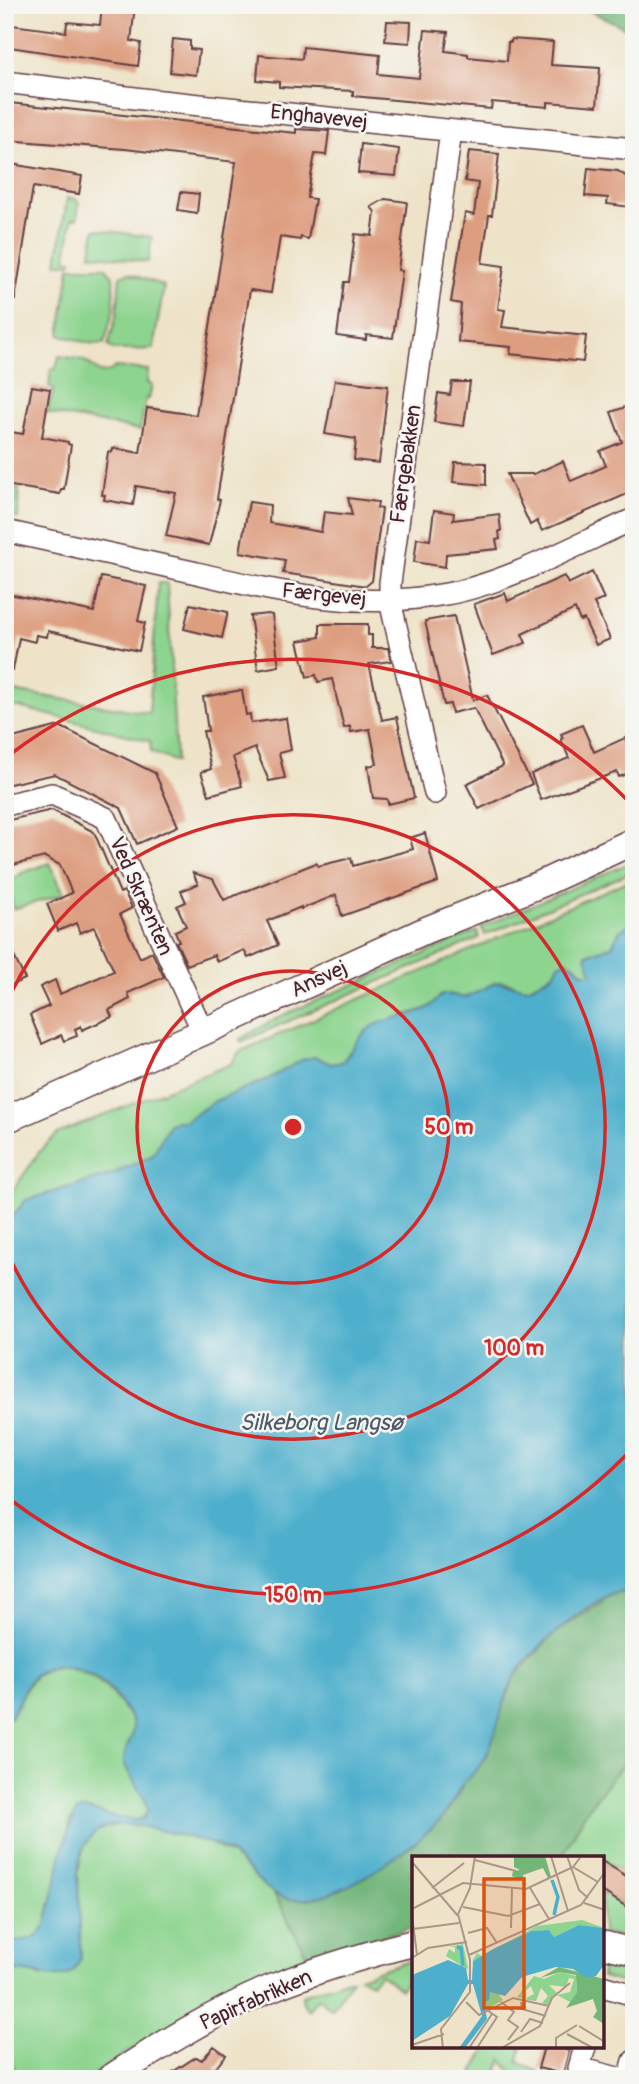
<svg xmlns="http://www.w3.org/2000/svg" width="639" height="2084" font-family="Pangolin,sans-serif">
<rect width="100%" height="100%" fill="#f6f6f2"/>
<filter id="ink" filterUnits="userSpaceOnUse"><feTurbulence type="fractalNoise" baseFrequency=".0143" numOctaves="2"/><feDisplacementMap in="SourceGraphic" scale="14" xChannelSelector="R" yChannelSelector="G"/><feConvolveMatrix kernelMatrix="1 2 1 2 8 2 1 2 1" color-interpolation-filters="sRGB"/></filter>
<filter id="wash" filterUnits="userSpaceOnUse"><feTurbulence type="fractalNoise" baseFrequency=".00686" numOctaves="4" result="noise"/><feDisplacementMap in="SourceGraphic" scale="28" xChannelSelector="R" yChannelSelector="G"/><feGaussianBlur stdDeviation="1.57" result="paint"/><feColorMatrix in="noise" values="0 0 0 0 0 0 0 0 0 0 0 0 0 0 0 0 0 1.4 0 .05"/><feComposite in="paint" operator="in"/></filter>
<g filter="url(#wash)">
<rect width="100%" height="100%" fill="#eee3c8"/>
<path fill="#8dd48f" stroke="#6c7a5d" stroke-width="2" d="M67 198 76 199 79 203 77 219H72L66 259 72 260 71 263H57Z
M95 229 152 237 148 262 91 254Z
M70 267H105L113 276 114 308 104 344 88 343 60 335Z
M128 273 164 286 153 349 115 350 108 346 117 313 120 276Z
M59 356C66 357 75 358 82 360 96 365 98 381 116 367L148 370 147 383 152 385 149 399 146 398 140 430 47 413 54 389 49 386 51 369H56Z
M5 487 19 489 18 518 5 515Z
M158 583H167L176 762 151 752 150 741 19 707H5V690L149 713Z
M634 861V871L485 935 481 927Z
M50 863 64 894 13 909 9 883 22 873Z
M634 878V921L619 932 612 946 586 954 593 973 587 975 572 963C556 970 544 980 528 988 517 987 504 978 494 983 485 987 475 998 463 998 455 998 451 993 441 995L435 1004 425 1009 376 1025 366 1031 342 1062 331 1064 315 1057 304 1059 268 1079 215 1101 185 1121H176L153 1155 113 1174 26 1200 5 1225V1202L40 1151 57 1134 231 1064 239 1052Z
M477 931 479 938 241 1042 240 1039 281 1016Z
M58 1666C87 1669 106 1684 123 1708 128 1714 133 1719 133 1727 134 1741 120 1753 127 1768 133 1782 165 1815 135 1820L71 1819 46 1925C36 1943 21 1939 5 1944V1722C28 1702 20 1673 58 1666Z
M634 1749V1870L630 1875 604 1861 602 1863V1858H561L587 1810Z
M123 1824 142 1826 210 1843 233 1856 274 1893 309 1960 127 2052 89 2079H18L5 2043V1974C19 1968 29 1971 42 1977L78 1871 84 1844 94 1833 106 1827Z
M602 1892 634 1912V1938L602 1934Z
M413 1959V1967L401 1989 380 1974 371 1983 359 1977Z
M602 1964 633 1971 628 1984 602 1977Z
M348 1979H352L332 2009 318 1998 308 2010 303 2003 302 1995Z
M487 2047H522L518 2062 539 2072V2077C521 2082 512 2075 502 2060L495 2079H478L473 2073Z"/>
<path fill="#72b67a" stroke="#5e6a52" stroke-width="2" d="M577 5H634V32Z
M634 1590V1749L587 1810 561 1858H413V1927L309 1960 274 1893 288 1899 319 1896 341 1889 415 1842 443 1817 456 1798 464 1782 479 1767 515 1676 553 1634 613 1594Z"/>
<path fill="#4dafcc" stroke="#4c677c" stroke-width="2" d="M634 921V1590C627 1591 619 1591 613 1594 584 1605 523 1656 511 1684 499 1711 496 1745 478 1768 473 1774 467 1778 463 1784 456 1794 452 1805 444 1815 425 1839 369 1877 341 1889 326 1895 305 1902 289 1899 261 1893 246 1861 222 1848 206 1840 187 1837 171 1833 126 1822 85 1812 78 1871L81 1958C66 1997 31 1962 5 1974V1944C21 1939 36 1943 46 1925L64 1845 76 1812C90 1803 118 1824 143 1819L148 1809C144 1792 126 1774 124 1761 123 1748 135 1737 133 1725 132 1718 127 1712 123 1707 119 1701 115 1694 110 1689 94 1672 58 1657 37 1673 21 1685 20 1709 5 1722V1225L26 1200 113 1174 153 1155 169 1124 176 1121H185L215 1101 268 1079 304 1059 315 1057 331 1064 342 1062C351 1053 355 1041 365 1032 382 1017 406 1018 426 1009 435 1005 438 994 446 994 454 993 459 999 467 997L497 982 528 988 554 974 558 965 567 960 583 973H592L586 955 612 946 619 932Z"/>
<g id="blocks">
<path fill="#dd9e80" d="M102 5H135L131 41 141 43 138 66 9 47 12 25 66 32 67 22 100 25Z
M387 21 411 22 410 43 385 41Z
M425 30 448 32 445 51 468 54V57L507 61 508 42H511V39L553 42 551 65 600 68 597 106 548 102V107L492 102 491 109 353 96V91L279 87V82L257 80 259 55 302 59 303 47 380 55 378 74 419 78Z
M173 39 190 41V49L199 50 196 75 170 72Z
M9 103 296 133V129L329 131 326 155 315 154 307 198 315 199 308 239 301 237 300 240 280 237 271 293 250 290 217 499 220 500 209 545 166 536 176 493 136 486 133 505 104 500 105 495H102L108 452H112L113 448 140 453 147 408 196 415 236 162 125 149 5 140Z
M361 144 399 149 396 176 358 173Z
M469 151 499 154 492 215H489L482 263 504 266 498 309 505 310 502 327 586 336 583 362 510 354 511 347 458 342 461 304 451 302 465 213 474 215 478 183 465 181Z
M5 163 82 176 79 194 33 187 15 300 5 299Z
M588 168 618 171 633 181 630 207 607 204 608 198 585 196Z
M181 192 199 194 197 213 178 210Z
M385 199 407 202 398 270 402 271 393 338 366 335V340L337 336 344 282H349L355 234 372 236 375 212 371 207Z
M335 380 388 386 379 463 354 460 356 439 325 434Z
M452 382H470L464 426 434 422 438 393 450 395Z
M32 386 50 389 42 437 68 442V444L71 445 64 489H61L60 494 5 485V431L23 434Z
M634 404V491L542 531 537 521 530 525 507 474H534L563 461 571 481 606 466 600 451 622 442 611 412Z
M455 462 486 463V485L453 482Z
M348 498 378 502 377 508 382 509 372 581 366 586 283 573 285 560 240 552 249 502 270 505 269 523 321 532 324 512 352 515Z
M434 510 454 513 453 520 499 514 501 531H499L500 539 496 540 498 549 446 554 445 567 414 562 417 538 430 540Z
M592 572 604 599 594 603 610 639 596 645 584 619 580 621 575 609 522 634 526 643 493 655 474 604 505 593 508 601 564 576 568 584Z
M101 577 146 586 138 621 145 623 139 651 48 631 47 637 36 635 35 642 19 638 13 670 5 669V593L94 612Z
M190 604 228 612 222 638 184 629Z
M268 614 272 615 279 666 258 670 250 616Z
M454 616 473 700 487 695 532 784 479 809 466 784 503 766 474 708 452 713 450 704 444 705 425 621Z
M320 624H368V635H372V648H388L391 661 369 664 382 720 397 717 414 798 388 804 387 799 373 798 368 766 377 764 370 729 351 732 350 726 344 728 332 679 318 682 316 675 307 677 298 641 320 637Z
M242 690 246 715 250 714 251 723 286 718 291 750 279 753 285 778 269 781 255 748 233 757 242 786 209 795 201 772 211 769 203 731H208L203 697Z
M582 725 594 752 625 738 626 741 634 738V771L619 777 617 772 541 800 531 774 569 758 561 739 563 738 561 734Z
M59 726 155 773 178 826 137 844 121 808 55 774 5 785V740Z
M52 810 94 832 120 893 124 891 132 908 120 914 140 958 152 952 164 977 128 993 130 999 109 1010 112 1017 82 1030 81 1026 75 1029 77 1036 64 1041 61 1035 42 1044 30 1015 49 1006 40 987 55 980 60 994 114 971 94 927 80 933 76 923 58 931 47 904 72 893 60 865 45 857 5 867V821Z
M425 833 438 882 342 916 336 895 301 909V907L267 921 278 945 248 958 244 950 217 962 214 955 187 965 176 942 179 941 175 931 186 926 177 906 186 902 181 891 198 884 193 873 213 879 224 900 316 863 318 866 351 858 353 866 413 849 410 838Z
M5 938 25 979 5 988Z
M602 1861 634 1881V1895L627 1907 602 1891Z
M214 2046 226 2055 215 2069 230 2079H162L196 2057 202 2060Z
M544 2047H560L569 2051 563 2074 538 2068Z"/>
</g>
</g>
<g filter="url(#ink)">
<use href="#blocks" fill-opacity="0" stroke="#633c43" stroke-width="2"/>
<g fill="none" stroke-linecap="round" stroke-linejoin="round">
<g stroke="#633c43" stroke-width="24">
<path id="minor" d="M5 82 151 100 634 149
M5 531C66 544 127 558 188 571 278 592 352 611 446 594 505 584 578 544 634 519
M435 793 390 601V583L451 131
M5 805 52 794 106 818 203 1032
M602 1986 634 1995
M585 2047 579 2068 621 2079
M629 2079 634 2061"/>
</g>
<g stroke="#633c43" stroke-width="29">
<path id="tertiary" d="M5 1120 203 1032 426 930 541 884 634 841
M602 1944 634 1952
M109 2079C160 2046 213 2013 269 1989 315 1970 365 1955 413 1943"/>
</g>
<use href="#minor" stroke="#fff" stroke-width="21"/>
<use href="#tertiary" stroke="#fff" stroke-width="26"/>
</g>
</g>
<g fill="none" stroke="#d62828" stroke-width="3.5">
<circle cx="293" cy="1127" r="156"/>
<path d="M6 1005A312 312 0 1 1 6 1249"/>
<path d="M632 1449A468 468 0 0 1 8 1498M8 756A468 468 0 0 1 632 805"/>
</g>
<g text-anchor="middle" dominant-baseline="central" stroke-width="5" stroke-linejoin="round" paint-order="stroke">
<g font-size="21" fill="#4a1f2b" stroke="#f6f6f2">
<text transform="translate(319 117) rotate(6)">Enghavevej</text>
<text transform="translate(406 464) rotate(-82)">Færgebakken</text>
<text transform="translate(324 595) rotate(6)">Færgevej</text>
<text transform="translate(141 896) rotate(66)">Ved Skrænten</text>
<text transform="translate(319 979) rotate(-25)">Ansvej</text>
<text transform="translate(256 2000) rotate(-24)">Papirfabrikken</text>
</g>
<g font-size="23" font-style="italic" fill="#4b596b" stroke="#f6f6f2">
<text x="321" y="1422">Silkeborg Langsø</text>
</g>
</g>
<g transform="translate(412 1856)">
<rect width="192" height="192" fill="#eee3c8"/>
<path d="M170 64 192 72 167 69 142 81 137 74 120 75 60 105 65 97 70 100 125 70ZM51 88 56 112 55 113 34 100 37 93 43 97V91H37ZM148 116 164 120 165 136 158 146 145 139 158 136 162 123 157 122 154 131 137 129 145 137 136 149 130 147 136 140 129 132 124 145 115 144 114 142 122 138 119 130 109 139 112 142 105 141 122 120 132 123ZM77 126 91 144 75 153 66 133Z" fill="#8dd48f"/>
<path d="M102 0H133L139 21 136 22 131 12 111 19 113 26 100 20 101 15 108 14 102 11ZM147 111 192 123V168L181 161 185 155 181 143 154 152 165 136 164 119 148 116 128 122Z" fill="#72b67a"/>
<path d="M167 69 192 72V109L184 120 175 122 161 113 144 111 110 121 93 140 78 136 77 144 72 146 75 163 53 192H47L70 160 61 128H56L38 160 0 185V119L36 104 54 112 56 124H60L61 105 83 92 120 75 137 74 142 81Z" fill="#4dafcc"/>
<path fill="none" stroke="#4dafcc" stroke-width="3.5" d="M140 24 146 41 142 59M45 91 49 92 51 110"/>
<path fill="none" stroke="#ac9589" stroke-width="2" d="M139 0 156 55M155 0 167 34 176 42M168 2 161 11 186 26M63 4 104 15M0 6 46 60M20 32 52 7M118 32 137 63M172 47 193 54M51 51 96 60 128 48M0 53 51 27 114 33 161 11M0 59 5 99M99 72 100 32M1 73 47 67M56 77 75 72 85 87M57 99 169 49 193 16M0 102 16 92 55 86M54 146 67 159 101 142 137 150M89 146 102 156 96 164 106 171 96 184M111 151 109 146 110 153 134 160M167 170 193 186M109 176 118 163 131 167M155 178 183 193M0 189 32 178M57 192 80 158M65 192 85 161 75 154M31 193 29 173 58 136V104L46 58 58 32 63 0M88 193 128 170 140 142 158 127M144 193V182L165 169"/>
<path fill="#d8530f" fill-opacity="0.15" stroke="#d8530f" stroke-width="3.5" d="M72 23H112V152H72Z"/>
<rect width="192" height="192" fill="none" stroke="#4a1f2b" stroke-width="3.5"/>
</g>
<circle cx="293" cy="1127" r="10" fill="#d62828" stroke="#f6f6f2" stroke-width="3.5"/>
<g font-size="21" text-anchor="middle" font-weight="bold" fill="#d62828" stroke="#f6f6f2" stroke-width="5" stroke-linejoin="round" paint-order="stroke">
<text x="449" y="1134">50 m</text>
<text x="514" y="1355">100 m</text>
<text x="293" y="1602">150 m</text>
</g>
<rect width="639" height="2084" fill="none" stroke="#f6f6f2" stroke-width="28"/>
</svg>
